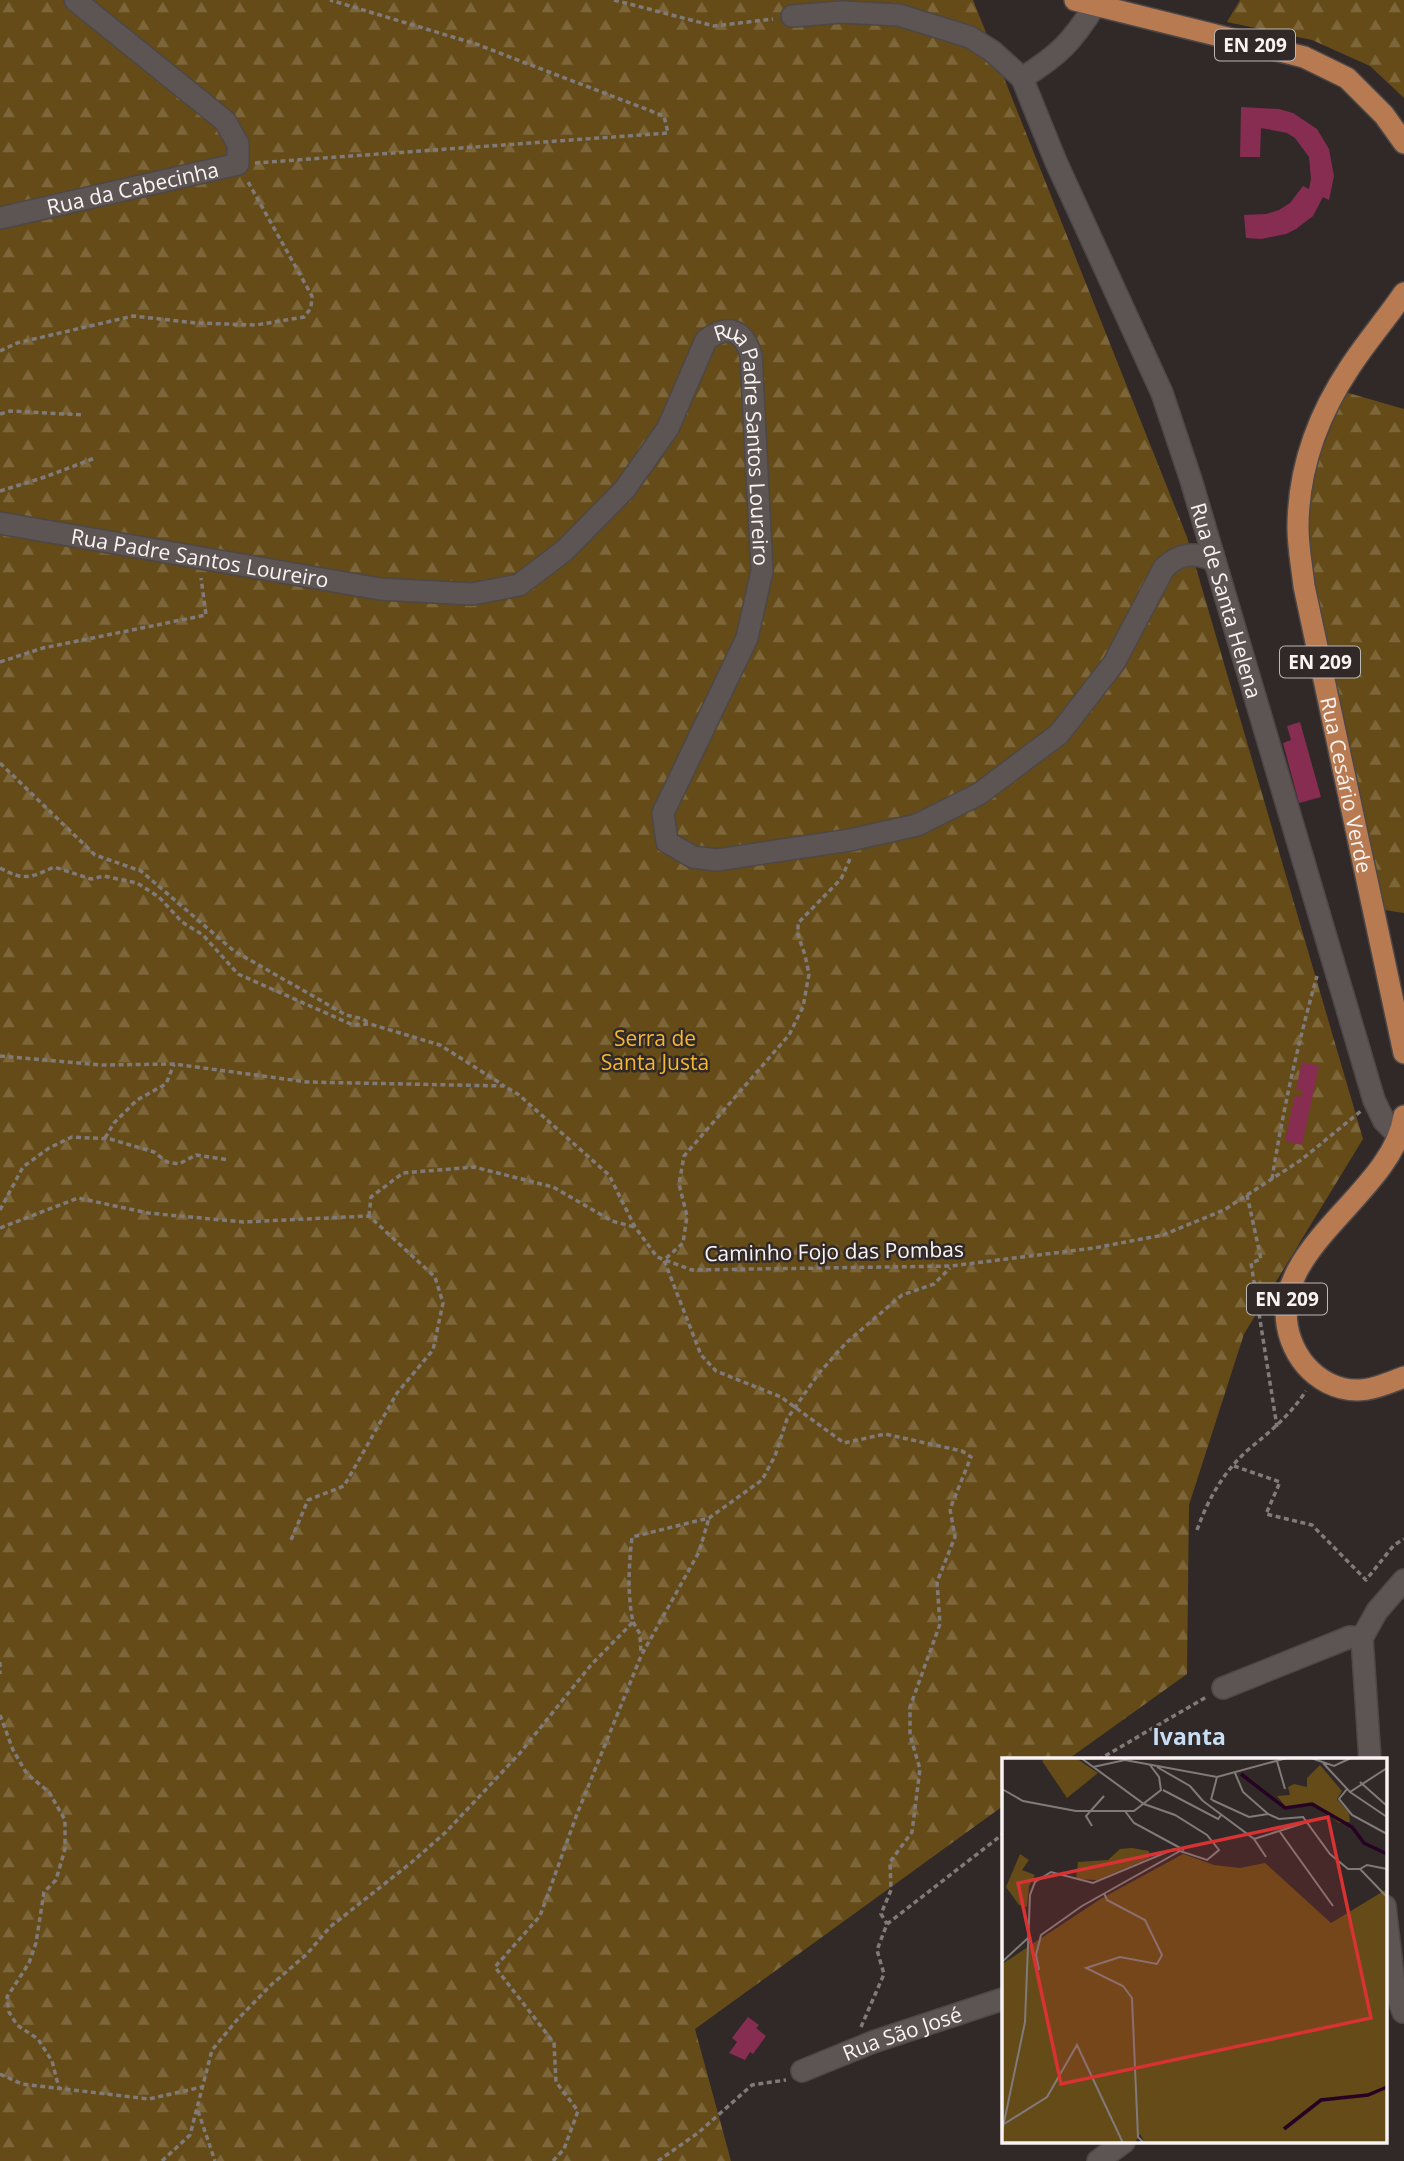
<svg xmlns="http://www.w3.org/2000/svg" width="1404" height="2161" font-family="'Open Sans',sans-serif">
<defs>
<pattern id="forest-firs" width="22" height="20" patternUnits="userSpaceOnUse" patternTransform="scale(1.75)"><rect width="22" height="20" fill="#654b18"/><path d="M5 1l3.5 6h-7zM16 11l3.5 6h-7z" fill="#7c663a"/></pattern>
</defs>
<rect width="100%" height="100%" fill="#302928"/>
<path fill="url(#forest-firs)" d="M0 0H973L1187 537 1363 1139 1244 1334 1189 1505 1187 1674 1067 1760H1003V1806L695 2029 731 2161H0Z
M1240 0H1404V98L1370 66 1312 40 1227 22Z
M1345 392 1404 409V913L1385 910 1313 581 1309 531 1312 474Z"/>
<path fill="#862d51" d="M1241 107 1279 109 1293 113 1317 129 1329 149 1334 176 1329 200 1323 197 1313 216 1296 229 1286 234 1261 239 1246 238 1244 215 1266 214 1279 210 1290 203 1303 186 1309 189 1311 179 1309 157 1295 138 1287 133 1261 128 1260 157H1240Z
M1300 722 1321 797 1299 803 1283 743 1291 740 1287 726Z
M1302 1062 1319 1066 1302 1145 1285 1141 1295 1095 1301 1097 1302 1090 1296 1089Z
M748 2017 759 2025 756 2028 766 2036 753 2054 750 2052 745 2060 729 2053 737 2042 732 2038Z"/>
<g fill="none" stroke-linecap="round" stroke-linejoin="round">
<g stroke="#4d4747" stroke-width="24">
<g id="minor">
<path id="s1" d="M792 16 842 12 899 15 970 37 992 51 1022 78 1056 162 1162 393 1191 480 1374 1100 1384 1121 1398 1135"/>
<path d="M1022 78C1058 56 1073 41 1095 5"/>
<path id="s2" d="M0 218 238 164V144L225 121 75 0"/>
<path id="s3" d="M0 523 380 589 472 594 519 585 564 551 625 489 668 428 706 340C728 324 743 329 751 355L762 571 747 638 663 813 667 842 693 857 717 860 850 840 917 825 979 794 1059 734 1114 663 1164 568C1180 553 1193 552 1213 560"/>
<path d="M1223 1688 1350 1637 1362 1638"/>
<path d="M1370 1760 1362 1638 1377 1611 1404 1580"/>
<path d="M1385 1906 1394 1985 1403 2012"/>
<path id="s4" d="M802 2071 873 2042 1003 1999"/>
<path d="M1098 2161 1124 2142"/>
</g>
</g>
<g stroke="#4d4747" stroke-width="24">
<g id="major">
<path d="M1075 0 1304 57 1347 78 1384 115 1404 143"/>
<path id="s5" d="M1404 293C1387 318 1367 341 1350 367 1318 415 1298 469 1298 528 1298 547 1302 567 1304 586L1404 1053"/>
<path d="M1404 1116C1392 1197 1259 1251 1291 1340 1298 1359 1309 1373 1328 1383 1356 1397 1377 1388 1404 1377"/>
</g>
</g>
<path stroke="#807a79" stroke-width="3.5" stroke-dasharray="5 3.5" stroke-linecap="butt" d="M614 0 714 26 773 19
M255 163 668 133 664 116 476 44 330 0
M0 351 17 343 133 316 196 323 256 325 304 317 311 308 312 296 247 180
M0 414 10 411 84 415
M0 491 42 478 95 458
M0 662 43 648 206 615 201 578
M0 763 95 855 141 871 234 951 320 1000 346 1015 363 1019 370 1024
M850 859 841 879 798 923V935L805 955 809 974 803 1007 789 1035 684 1156 679 1184 687 1216 683 1243 664 1260 701 1355 716 1371 781 1397 844 1443 885 1434 962 1451 971 1457 950 1509 955 1537 937 1582 940 1624 910 1707V1735L920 1769 912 1832 890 1862 891 1890 881 1914 887 1924
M0 868C24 881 30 878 54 867L91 879 104 876 137 883 159 897 182 922 203 935 238 974 353 1025 370 1024 440 1045 503 1085
M0 1056 102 1065 174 1064 307 1082 504 1086 519 1095 609 1175 635 1227 657 1257 692 1270 951 1266 1094 1248 1163 1235 1224 1210 1301 1160 1361 1111
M105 1138 114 1123 137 1100 166 1084 174 1064
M1272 1179C1283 1110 1298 1043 1317 976
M1247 1195 1261 1259 1251 1263 1277 1427
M0 1210 23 1167 49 1148 72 1137 110 1139 154 1152 167 1162 179 1164 196 1155 229 1160
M369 1216 371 1197 403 1173 474 1167 553 1187 612 1221 634 1227
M0 1228 78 1198 148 1213 243 1222 369 1216 435 1277 443 1303 433 1350 397 1393 344 1486 308 1500 291 1540
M1234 1466 1280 1482 1266 1514 1312 1525 1366 1580 1394 1545 1404 1539
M1197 1530C1208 1499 1224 1471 1249 1449 1271 1431 1290 1415 1306 1391
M633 1622 640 1634 641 1654
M0 1662V1674
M0 1715 13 1750 27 1774 49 1792 65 1820V1849L56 1880 44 1892 36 1943 29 1963 7 1997 9 2012 17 2025 38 2039 52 2061 59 2088
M1098 1760 1208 1696
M861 2027 884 1974 877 1950 887 1924 1003 1834
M0 2074 22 2084 149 2099 202 2087
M198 2111 215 2161
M162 2161 190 2135 212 2050 237 2020 271 1985 307 1954 330 1927 412 1862 446 1832 520 1753 591 1665 633 1622C627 1593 629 1565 632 1537L709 1518 762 1480 775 1456 787 1419 819 1373 847 1342 902 1295 934 1284 950 1268
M553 2161 564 2149 578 2111 556 2082 554 2043 495 1967 540 1916 577 1814 641 1656 699 1552 709 1518
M658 2161 698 2133 752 2085 786 2080"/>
<use href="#minor" stroke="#5d5554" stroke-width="21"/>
<use href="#major" stroke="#b87a50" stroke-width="21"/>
</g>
<g text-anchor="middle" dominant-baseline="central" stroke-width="5" stroke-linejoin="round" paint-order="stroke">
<g fill="#302928" stroke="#bdb7b6" stroke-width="2">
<rect x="1215" y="29.5" width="80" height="31" rx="5"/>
<rect x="1280" y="646.5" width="80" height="31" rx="5"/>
<rect x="1247" y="1283.5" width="80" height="31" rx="5"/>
</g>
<g font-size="19" font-weight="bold" fill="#f9f4f3">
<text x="1255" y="45">EN 209</text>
<text x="1320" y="662">EN 209</text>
<text x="1287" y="1299">EN 209</text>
</g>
<g font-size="21" fill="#f9f4f3" stroke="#302928">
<text stroke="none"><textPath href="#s2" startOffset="136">Rua da Cabecinha</textPath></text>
<text stroke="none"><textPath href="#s3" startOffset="980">Rua Padre Santos Loureiro</textPath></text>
<text stroke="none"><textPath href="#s3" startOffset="203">Rua Padre Santos Loureiro</textPath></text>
<text stroke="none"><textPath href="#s1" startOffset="810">Rua de Santa Helena</textPath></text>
<text stroke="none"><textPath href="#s5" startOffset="525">Rua Cesário Verde</textPath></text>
<text transform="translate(834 1251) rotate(-1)">Caminho Fojo das Pombas</text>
<text stroke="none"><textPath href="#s4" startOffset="107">Rua São José</textPath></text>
</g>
<g font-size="21" fill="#f7b72f" stroke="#302928">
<text x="655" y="1038">Serra de<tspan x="655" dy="24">Santa Justa</tspan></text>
</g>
<g font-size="23" font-weight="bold" fill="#c7def5" stroke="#302928">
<text x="1189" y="1736">Ivanta</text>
</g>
</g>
<g transform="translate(1002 1758)">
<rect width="385" height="385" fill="#302928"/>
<path d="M130 90 147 93V100L95 122 74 121 76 104 106 102 118 91ZM18 96 27 102 20 112 33 117 27 128 25 149 17 147 4 129ZM181 96 212 107 238 110 263 105 329 165 385 131V385H143L138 376 133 385H0V206L100 140Z" fill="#654b18"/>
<path d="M44 0H74L96 15 65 40 40 3Z" fill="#654b18"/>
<path d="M318 7 340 33 335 41 347 55 348 64 337 65 312 45 284 49 275 38 288 37 286 29 292 26 305 29V20Z" fill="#654b18"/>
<path fill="none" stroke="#260323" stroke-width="3.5" d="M239 16 283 50 310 46 350 69 362 85 385 96M282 371 319 342 366 337 385 329"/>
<path fill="none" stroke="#807a79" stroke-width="2" d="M309 0 332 8 349 0M275 3 283 31M321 5 348 34 385 59M91 9 123 2 215 19 285 0M155 9 188 28 201 43M233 15 241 34 266 56 277 61 301 59 328 96 346 111H358L385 139M358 24 385 48M0 31 21 43 74 53H132L159 32 157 19 148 7M345 31 337 41 350 57 385 76M161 32 216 61 220 56M348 34 385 10M209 42 215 19M210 42 247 59 266 56M201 43 252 81 264 99M123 53 132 65 182 92M90 68 84 58 102 38M278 74 331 148M252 81 305 64M358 111 365 107 385 111M102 135 105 142 143 162 160 197 155 206 118 199 84 210 121 228 130 240 136 379 142 385M0 204 26 180M37 212 34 197 39 177 80 148 178 93M2 366 45 339 75 287 121 385M0 374 23 264 28 137 33 124 49 114 91 125 172 91 205 102 217 92 205 77 173 57 142 46 79 0"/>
<path fill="#d83232" fill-opacity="0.15" stroke="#d83232" stroke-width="3.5" d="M326 59 369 260 59 326 16 125Z"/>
<rect width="385" height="385" fill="none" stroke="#f9f4f3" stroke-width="3.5"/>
</g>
</svg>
